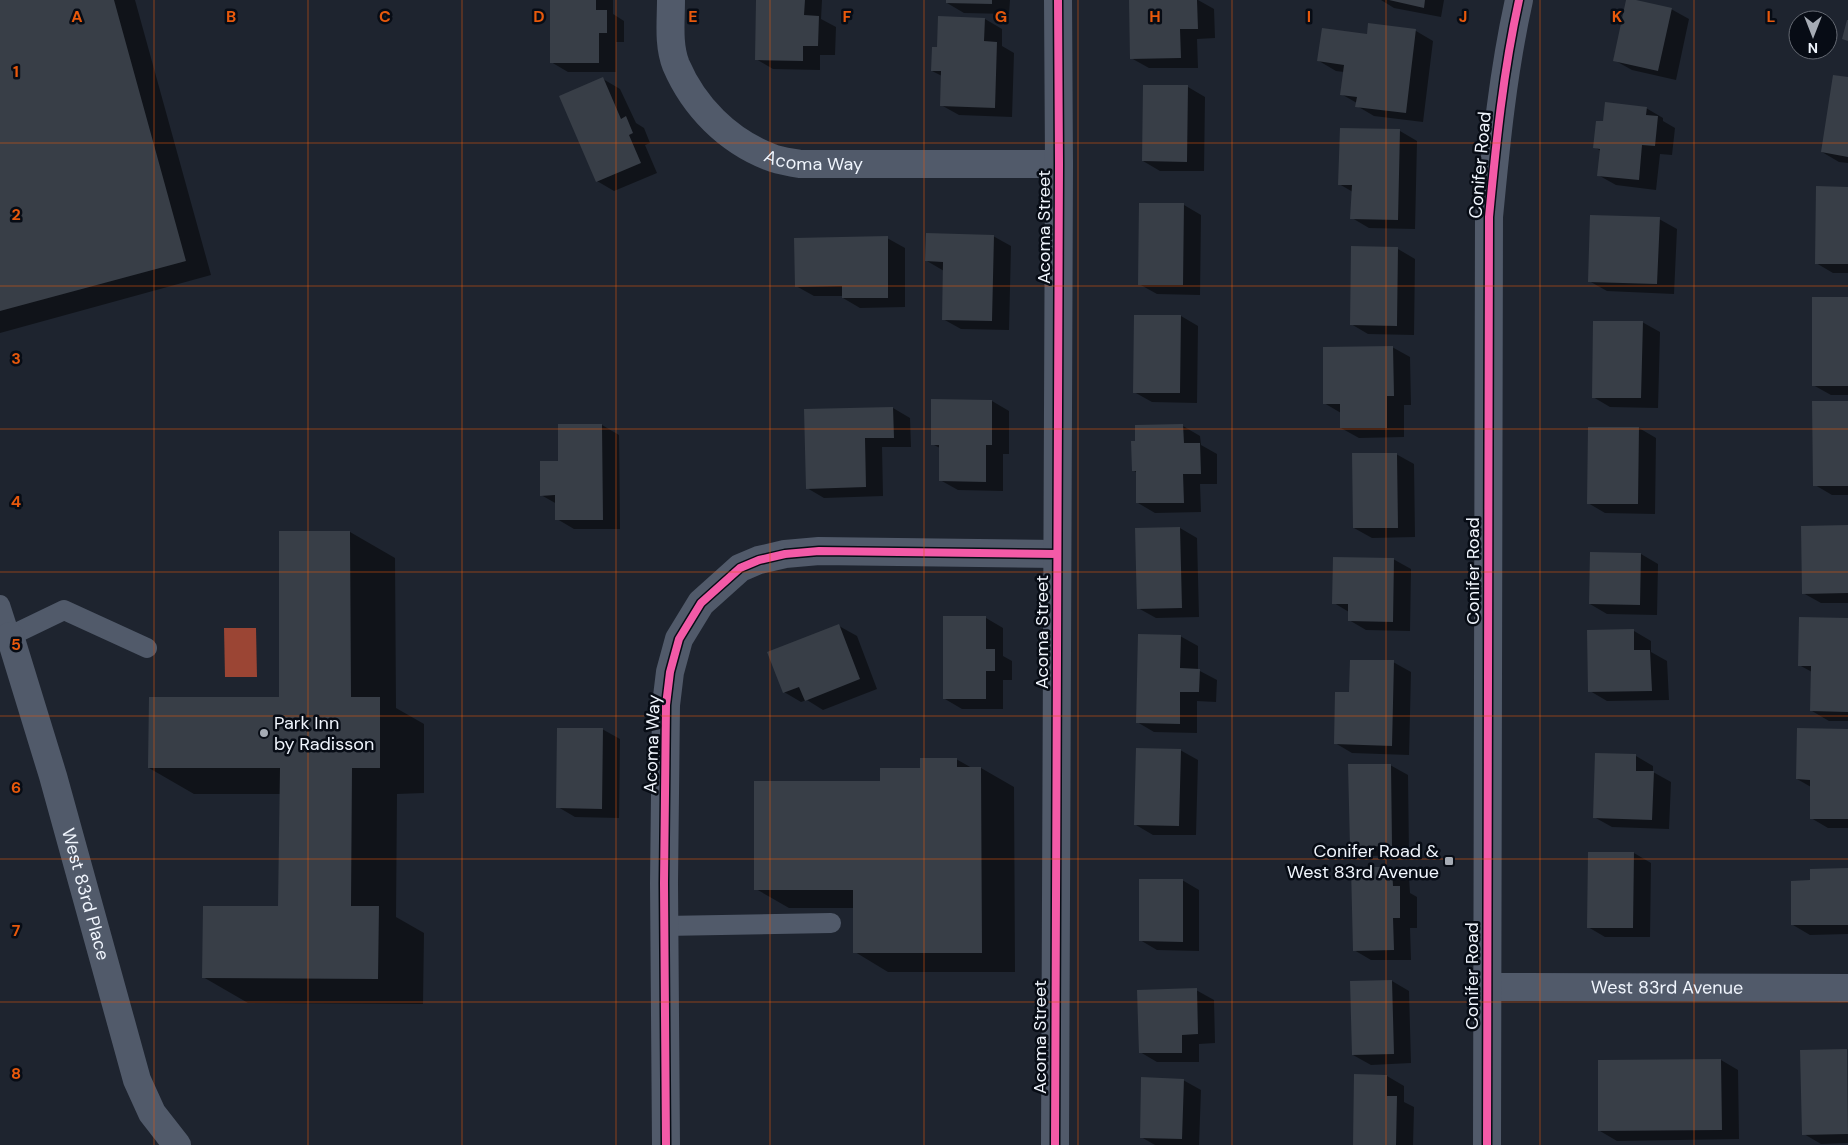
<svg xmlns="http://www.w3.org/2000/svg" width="1848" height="1145" font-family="'DM Sans',sans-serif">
<rect width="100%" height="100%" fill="#1e242f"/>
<path fill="#9b4534" d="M224 628H256L257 677H225Z"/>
<path fill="#0007" d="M0 0H135L211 275 0 333Z
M552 0H613V14L624 21V42H616V72H568L551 62Z
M758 0H822L821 19 836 27 835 55H820V70L773 69 756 59Z
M947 0H1010L1009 14 964 13 947 3Z
M1131 0H1198L1214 9 1215 38 1197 39 1198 68H1149L1131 58Z
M1381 0H1444L1441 17 1394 8Z
M1628 0 1671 9 1689 19 1676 80 1632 70 1614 60Z
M985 19 1002 29V46L1014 53 1012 117 959 115 941 105 942 76 932 71 938 48Z
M1369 25 1416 31 1433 41 1423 122 1374 116 1357 106V103L1341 94 1344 72 1336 71 1319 61 1368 35Z
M603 79 620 89 636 123 644 128 650 143 645 145 657 173 614 191 597 181Z
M1848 79V163L1839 162 1822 152Z
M1144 86 1188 87 1205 97 1204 171H1160L1143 161Z
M1646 108 1663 118V121L1675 128 1672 155 1660 154 1656 190 1616 185 1598 175 1601 151 1594 147 1604 123Z
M1400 131 1417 141 1415 229 1369 228 1352 218 1353 192 1339 184Z
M1848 188V273H1833L1816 263Z
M1184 205 1201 215 1200 295 1157 294 1139 284Z
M1659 219 1677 229 1674 294 1607 291 1589 281Z
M993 236 1011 246 1009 330 961 329 943 319 944 271 927 261Z
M887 238 905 248V307L860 308 843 298V296H814L796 286Z
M1398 249 1415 259 1414 335 1368 334 1351 324Z
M1848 299V395H1831L1813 385Z
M1181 316 1198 326 1197 403 1152 402 1134 392Z
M1642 322 1660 332 1658 408 1610 407 1593 397Z
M1392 347 1410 357 1411 405H1404V437L1359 438 1341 428V413L1324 403Z
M932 401H992L1009 411V454H1003V491L958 490 940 480V448L932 444Z
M1848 402V495H1832L1815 485Z
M893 408 910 418 911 447H882L883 496 824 498 807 488 805 410Z
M559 425H602L619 435 620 529H574L557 519V504L541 495 559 462Z
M1183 426 1200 436 1201 445 1217 454V484H1200L1201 512 1155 513 1138 503 1137 473 1133 470Z
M1639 428 1656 438 1655 514 1605 513 1588 503Z
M1396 454 1414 464 1415 537 1372 538 1354 528Z
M1848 526V603H1821L1803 593Z
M1180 528 1197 538 1199 617 1156 618 1138 608 1136 529Z
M350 532 395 558 396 708 424 724V793L397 794 396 917 424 933 423 1004 248 1003 203 977 279 908 281 794H194L149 768 280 698Z
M1641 554 1658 564 1657 615 1607 614 1590 604Z
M1393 559 1411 569 1410 631 1366 630 1349 620V612L1334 603Z
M945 618H986L1003 628V656L1012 661V680H1003V709H962L945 699Z
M1848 620V721H1829L1812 711V672L1799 665Z
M839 626 857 636 877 689 823 710 807 700 801 702 784 692Z
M1634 631 1651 641V652L1667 661 1669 700 1607 701 1590 691Z
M1180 636 1198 646V670L1217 680 1216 702 1197 701V733L1154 732 1137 722Z
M1393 662 1411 672 1409 755 1352 753 1335 743 1350 693Z
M602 729 620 739 619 818 575 817 558 807Z
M1848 730V828H1828L1811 818V787L1797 779Z
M1180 750 1198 760 1196 835H1153L1136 825Z
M1636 756 1653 766V772L1671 782 1669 829 1612 827 1594 817Z
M956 759 972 768H981L1014 787 1015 972H888L855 952V908H789L756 889 881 782Z
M1390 765 1408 775 1409 855 1368 856 1351 846Z
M1589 853H1634L1651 863 1650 937H1605L1588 927Z
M1392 868 1409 878 1410 893 1417 897V928H1410L1411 960H1371L1354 950Z
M1848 870V934L1810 935 1793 925 1811 882Z
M1182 880 1199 890V951L1157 950 1140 940Z
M1392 981 1409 991 1411 1063 1371 1065 1353 1055Z
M1196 990 1214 1000 1215 1043 1199 1044V1062H1157L1140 1052Z
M1847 1050 1848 1143 1821 1144 1804 1134Z
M1721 1060 1738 1070 1739 1139 1617 1141 1600 1131Z
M1387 1076 1404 1086V1102L1414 1107 1413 1145H1354Z
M1183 1080 1201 1090 1199 1145H1155L1141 1137Z"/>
<path fill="#383e47" d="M0 0H114L186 261 0 311Z
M550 0H596V10H607V33H599V63H550Z
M756 0H805L804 15 819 16 818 46H803V61L755 60Z
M946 0H992V4L946 3Z
M1129 0H1197L1198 29H1180L1181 58 1130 59Z
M1389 0H1425L1424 8Z
M1626 0H1636L1672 8 1658 71 1613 61Z
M938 16 985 18 984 41 997 42 995 108 940 106 941 71H931L932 47H937Z
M1847 20H1848V41L1842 39Z
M1368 23 1416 29 1406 113 1355 107 1357 97 1340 95 1344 65 1317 61 1322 28 1367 34Z
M1833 75 1848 77V157L1821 152Z
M603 77 621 119 626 116 633 133 629 135 641 163 596 182 559 96Z
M1143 85H1188L1187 162 1142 161Z
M1605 102 1647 107 1646 115 1658 116 1655 146 1642 145 1639 180 1597 176 1600 149 1593 148 1596 121H1603Z
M1340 128 1400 129 1398 220 1350 219 1352 185H1338Z
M1816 186 1848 187V264H1815Z
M1139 203H1184L1183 285H1138Z
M1590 215 1660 217 1657 284 1588 282Z
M926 233 994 235 992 321 942 320 943 262 925 261Z
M888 236V298H842V286L795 287 794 238Z
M1351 246 1398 247 1397 326 1350 325Z
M1812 297H1848V386H1812Z
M1134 315H1181L1180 393H1133Z
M1593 321H1643L1641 398H1592Z
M1393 346 1394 396H1387V428H1340V404H1323V347Z
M931 399 992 400V445H986V482L939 481V445H931Z
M1812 401H1848V486H1813Z
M893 407 894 438H865L866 487 806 489 804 409Z
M558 424H602L603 520H555V495L540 496V461H558Z
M1183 424 1184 443H1200L1201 474H1183L1184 503H1136V471H1132L1131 441H1135V425Z
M1588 427H1639L1638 504H1587Z
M1352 453H1397L1398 528H1353Z
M1848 525V593L1802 594 1801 526Z
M1180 527 1182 608 1137 609 1135 528Z
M279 531H350L351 697H380V768H352L351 906H379L378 979 202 978 203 906H278L280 768H148L149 697H279Z
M1590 552 1641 553 1640 605 1589 604Z
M1333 557 1394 558 1393 622 1348 621V604H1332Z
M943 616H986V649H995V671H986V699H943Z
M1799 617 1848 618V712L1810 711 1811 666H1798Z
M839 624 860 679 805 701 799 687 783 693 767 652Z
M1634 629V650H1650L1652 691 1588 692 1587 630Z
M1138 634 1181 635 1180 668 1200 669 1199 692H1180V724L1136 723Z
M1350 660H1394L1392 746 1334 744 1335 692H1349Z
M557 728H603L602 809 556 808Z
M1797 728 1848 729V819H1810V780L1796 779Z
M1136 748 1181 749 1179 826 1134 825Z
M1595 753 1636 754V771H1654L1652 820 1593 818Z
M920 758H957V767H981L982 953H853V890H754V781H880V768H920Z
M1348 764H1391L1392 846 1350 847Z
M1588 852H1634L1633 928H1587Z
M1351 867H1392L1393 886H1400V918H1393L1394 950 1353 951Z
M1848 868V925H1791V881L1810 880V869Z
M1139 879H1183V942L1139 941Z
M1392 980 1394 1054 1352 1055 1350 981Z
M1197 988 1198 1034 1182 1035V1053H1139L1137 990Z
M1847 1049 1848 1134 1802 1135 1800 1050Z
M1721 1059 1722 1130 1598 1131V1060Z
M1354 1074 1387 1075V1096H1397L1396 1145H1353Z
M1141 1077 1184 1079 1182 1139 1140 1138Z"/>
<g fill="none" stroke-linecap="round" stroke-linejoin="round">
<path stroke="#515a6a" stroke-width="20" d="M0 605 10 636 64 610 147 648
M664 926 831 923"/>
<g stroke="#515a6a" stroke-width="28">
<path id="s1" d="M671 0C671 21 668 45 676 65 694 107 728 141 770 157 779 161 790 162 800 164H1059"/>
<path id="s2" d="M10 636 53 776 137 1080 152 1113 177 1145"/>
<path id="s3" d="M1487 987 1848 988"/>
<path d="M666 1145 664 883 666 705 670 672 679 639 701 603 740 568 759 560 785 554 819 551 1057 554"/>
<path d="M1055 1145 1059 164 1058 0"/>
</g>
<path stroke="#515a6a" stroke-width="28" d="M1487 1145 1489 217C1496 144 1503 72 1519 0"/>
<g stroke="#070c15" stroke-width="11">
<path id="cycleway" d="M666 1145 664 883 666 705 670 672 679 639 701 603 740 568 759 560 785 554 819 551 1057 554
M1055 1145 1059 164 1058 0
M1487 1145 1489 217C1496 144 1503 72 1519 0"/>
</g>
<use href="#cycleway" stroke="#f35aa7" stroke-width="8"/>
</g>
<path fill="none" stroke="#e8590c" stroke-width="1" stroke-opacity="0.55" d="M154 0V1145M308 0V1145M462 0V1145M616 0V1145M770 0V1145M924 0V1145M1078 0V1145M1232 0V1145M1386 0V1145M1540 0V1145M1694 0V1145M0 143H1848M0 286H1848M0 429H1848M0 572H1848M0 716H1848M0 859H1848M0 1002H1848"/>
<g fill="#a6acb5" stroke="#070c15" stroke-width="2">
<circle cx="264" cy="733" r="5"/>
<rect x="1444" y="856" width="10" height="10" rx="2.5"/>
</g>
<g text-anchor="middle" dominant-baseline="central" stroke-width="5" stroke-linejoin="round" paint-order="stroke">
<g font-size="18" fill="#f0f5fd" stroke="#070c15">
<text stroke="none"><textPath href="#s1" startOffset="245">Acoma Way</textPath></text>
<text transform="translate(1480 165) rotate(-85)">Conifer Road</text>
<text transform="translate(1044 227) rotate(-90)">Acoma Street</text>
<text transform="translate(1473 571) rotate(-90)">Conifer Road</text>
<text transform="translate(1042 632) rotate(-90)">Acoma Street</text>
<text transform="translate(652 744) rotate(-88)">Acoma Way</text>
<text stroke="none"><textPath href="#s2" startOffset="269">West 83rd Place</textPath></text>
<text transform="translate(1472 976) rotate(-90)">Conifer Road</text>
<text stroke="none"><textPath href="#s3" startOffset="180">West 83rd Avenue</textPath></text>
<text transform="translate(1040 1037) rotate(-90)">Acoma Street</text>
</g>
<g font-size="18" fill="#f0f5fd" stroke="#070c15" text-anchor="start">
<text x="274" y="723">Park Inn<tspan x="274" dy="21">by Radisson</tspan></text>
<text x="1439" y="851" text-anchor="end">Conifer Road &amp;<tspan x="1439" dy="21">West 83rd Avenue</tspan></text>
</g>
</g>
<g font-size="16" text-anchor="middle" font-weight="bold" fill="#e8590c" stroke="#070c15" stroke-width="5" stroke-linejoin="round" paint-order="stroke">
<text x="77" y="22">A</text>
<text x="231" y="22">B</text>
<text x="385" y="22">C</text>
<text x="539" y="22">D</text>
<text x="693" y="22">E</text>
<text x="847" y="22">F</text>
<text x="1001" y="22">G</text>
<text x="1155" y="22">H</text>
<text x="1309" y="22">I</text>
<text x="1463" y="22">J</text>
<text x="1617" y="22">K</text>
<text x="1771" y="22">L</text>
<text x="16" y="77">1</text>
<text x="16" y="220">2</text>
<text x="16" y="364">3</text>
<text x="16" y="507">4</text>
<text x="16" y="650">5</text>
<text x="16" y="793">6</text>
<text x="16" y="936">7</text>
<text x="16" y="1079">8</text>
</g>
<g transform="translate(1813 35) rotate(180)"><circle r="24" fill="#070c15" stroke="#646972"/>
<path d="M0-4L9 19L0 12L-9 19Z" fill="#a6acb5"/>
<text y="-8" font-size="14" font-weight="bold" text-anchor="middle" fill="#f0f5fd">N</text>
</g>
</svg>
